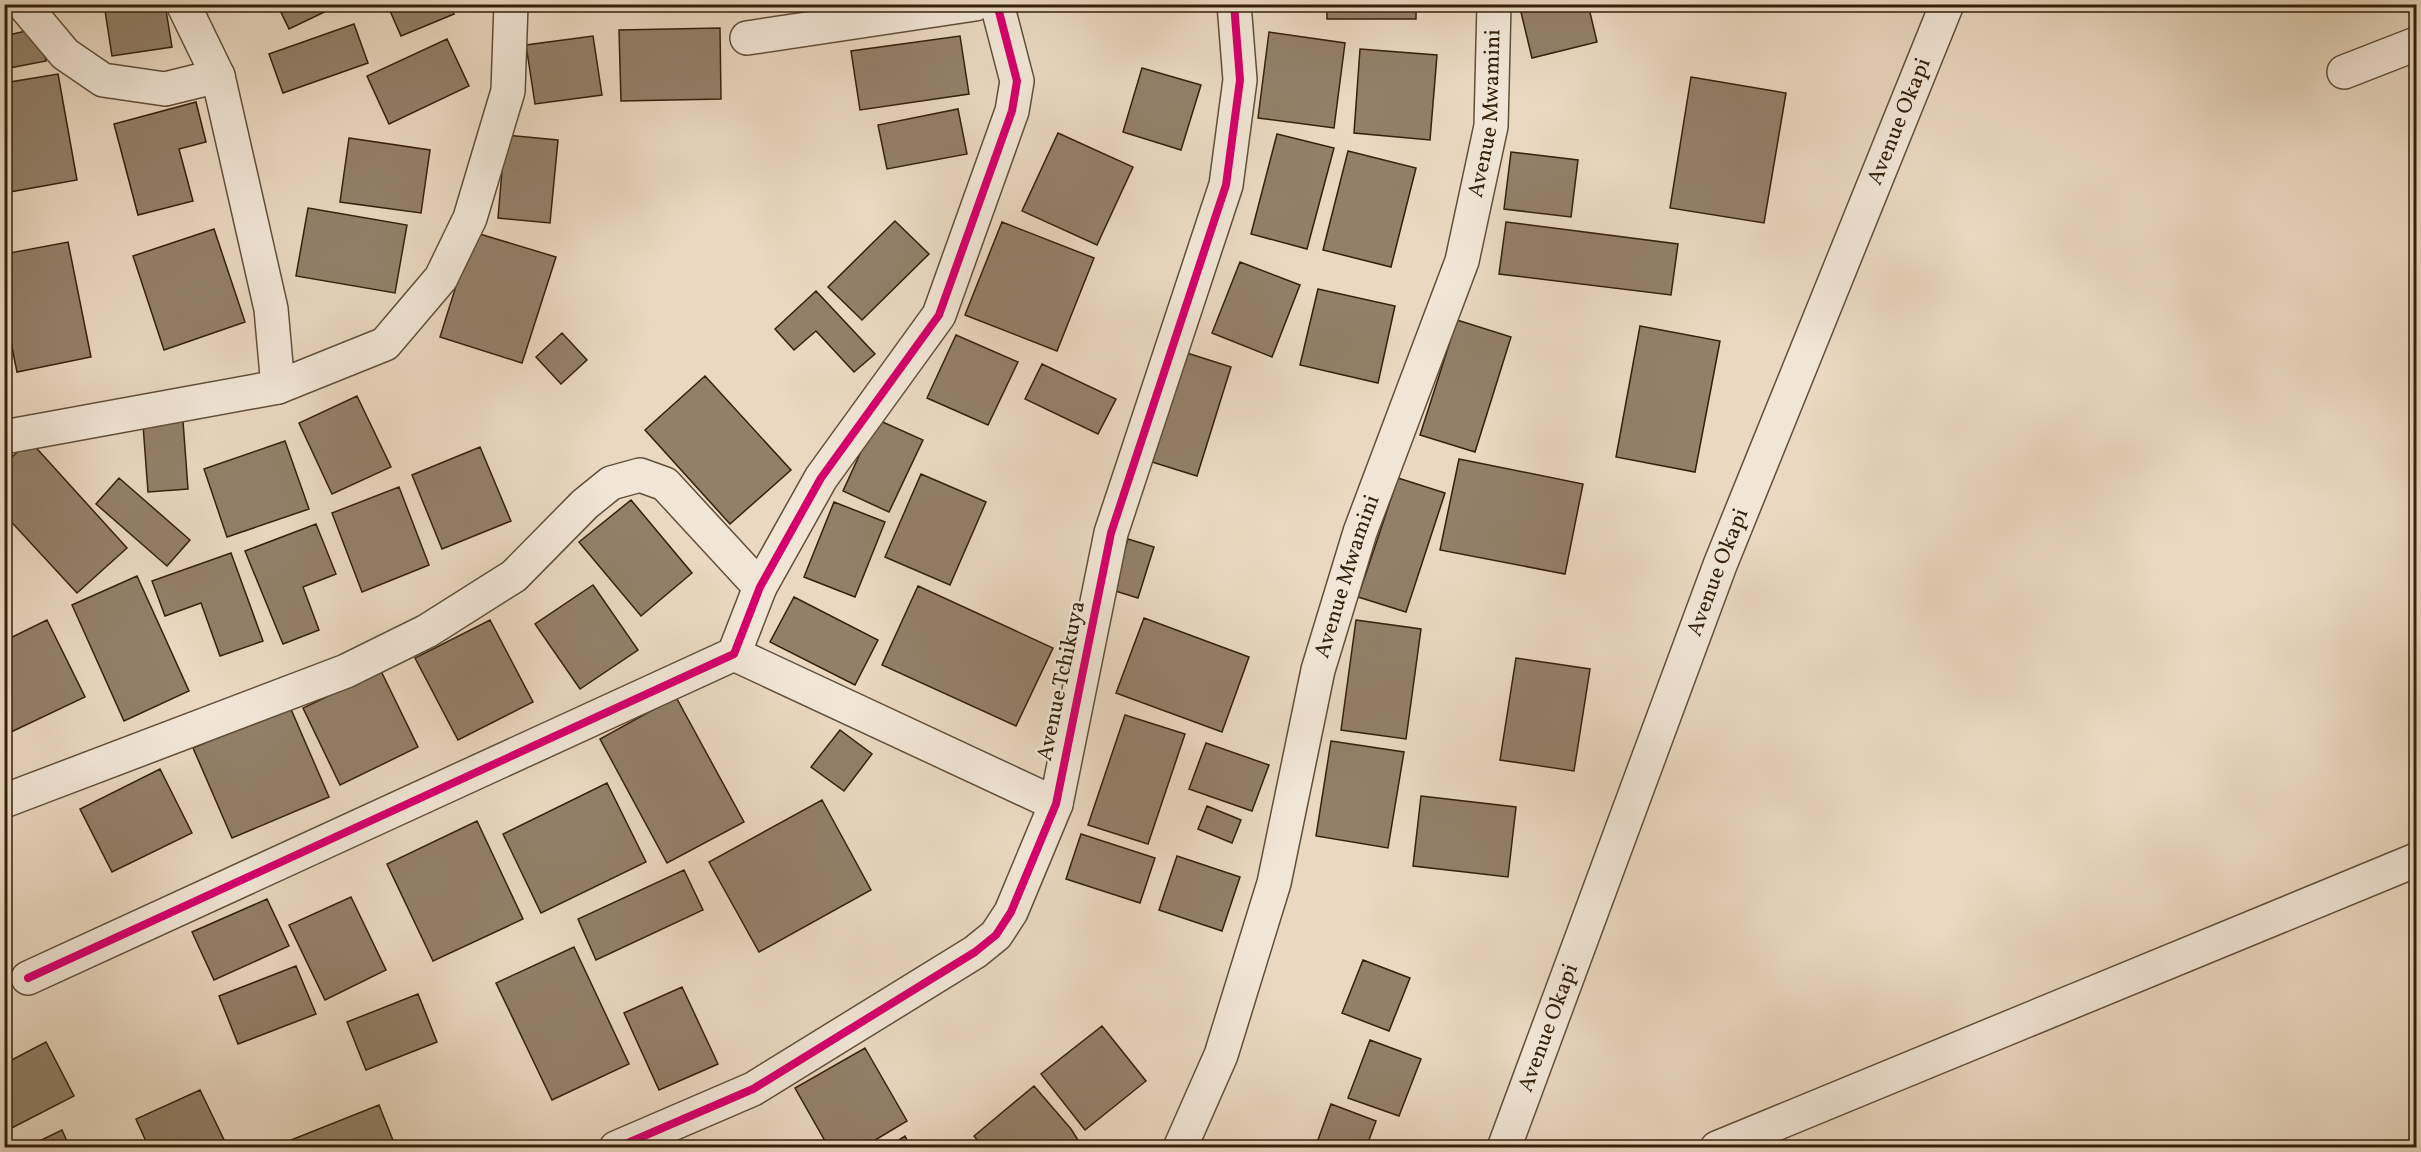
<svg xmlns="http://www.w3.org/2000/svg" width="2421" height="1152" font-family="Vollkorn,serif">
<rect width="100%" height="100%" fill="#ead8c0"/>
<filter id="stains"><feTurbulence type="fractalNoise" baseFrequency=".00333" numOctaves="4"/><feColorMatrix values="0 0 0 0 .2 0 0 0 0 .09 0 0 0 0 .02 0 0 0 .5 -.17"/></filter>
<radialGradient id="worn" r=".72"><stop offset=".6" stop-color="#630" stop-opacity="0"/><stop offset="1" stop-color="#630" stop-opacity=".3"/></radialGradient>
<path fill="#938069" stroke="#34210a" stroke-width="1.5" d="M104 4H165L172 47 112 56Z
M277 4H341L289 29Z
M387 4H450L454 14 401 36Z
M1327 4H1416V19H1327Z
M1519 4H1588L1597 42 1532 58Z
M354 24 368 63 283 93 269 54Z
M39 28 46 61 4 69V36Z
M720 28 721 99 621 101 619 30Z
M1269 32 1345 43 1334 128 1258 118Z
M593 36 602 95 535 104 526 45Z
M960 36 969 94 860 110 851 51Z
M447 39 469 86 389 124 367 76Z
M1360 49 1437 55 1430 140 1354 133Z
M1142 68 1201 85 1181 150 1123 132Z
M58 74 77 180 4 193V83Z
M1691 77 1786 93 1764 223 1670 208Z
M196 102 206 142 179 149 193 201 138 215 114 124Z
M958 109 967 154 887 169 878 125Z
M1058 133 1133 167 1097 245 1022 211Z
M1277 134 1334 148 1307 249 1251 234Z
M505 135 558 140 550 223 498 218Z
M349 138 430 150 421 213 340 202Z
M1348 151 1416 168 1391 267 1323 250Z
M1511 152 1578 160 1571 217 1504 209Z
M308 208 407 225 395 293 296 276Z
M895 221 929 254 862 320 828 287Z
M1002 222 1094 258 1057 351 965 315Z
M1506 222 1678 244 1671 295 1499 274Z
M214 229 245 322 164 350 133 256Z
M473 232 556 257 522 363 440 337Z
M68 242 91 357 17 372 4 308V254Z
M1240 262 1300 285 1272 357 1212 333Z
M1318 289 1395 306 1378 383 1300 365Z
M816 291 875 354 854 372 816 331 794 350 775 329Z
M1457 320 1511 337 1475 452 1420 435Z
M1640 326 1720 341 1695 472 1616 457Z
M562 333 587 360 561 384 536 357Z
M956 335 1018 362 988 425 927 398Z
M1187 353 1231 367 1197 476 1152 462Z
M1042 364 1116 399 1098 434 1025 399Z
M705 376 791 470 730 524 645 430Z
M357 396 391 467 332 494 299 423Z
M876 419 923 440 889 512 843 491Z
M183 421 188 489 148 492 143 425Z
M30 441 127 548 77 593 4 514V464Z
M285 441 309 509 227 537 204 469Z
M480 447 511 521 442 549 412 475Z
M1459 459 1583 484 1565 574 1440 550Z
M921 474 986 502 950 585 885 557Z
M119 478 190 540 167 566 96 504Z
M1398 478 1445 493 1406 612 1358 597Z
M399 487 429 565 362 592 332 513Z
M631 500 692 573 641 616 579 542Z
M834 502 885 522 855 597 804 577Z
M316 524 336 574 303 587 319 630 283 644 245 551Z
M1128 539 1154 547 1138 598 1112 590Z
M231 553 263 641 220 656 201 603 165 616 152 581Z
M137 576 189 691 124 721 72 605Z
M593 585 638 650 580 689 535 624Z
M918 586 1053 648 1016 726 882 665Z
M794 597 878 640 855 685 770 642Z
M1144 618 1249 657 1222 732 1116 693Z
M47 620 85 697 9 733 4 724V641Z
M490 620 533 702 458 740 415 658Z
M1356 620 1421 629 1406 739 1341 730Z
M1516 658 1590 669 1574 771 1500 760Z
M381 671 418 747 340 785 303 708Z
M676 697 744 822 667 863 600 739Z
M290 707 329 797 232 838 193 748Z
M1125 715 1185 734 1148 844 1088 825Z
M840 730 872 754 844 791 811 767Z
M1331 741 1404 752 1388 848 1316 836Z
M1206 743 1269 765 1252 811 1189 789Z
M160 769 192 833 112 872 80 809Z
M607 783 646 862 541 913 503 834Z
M1421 796 1516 807 1508 877 1413 866Z
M822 800 871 890 759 952 709 862Z
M1207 806 1241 820 1232 843 1198 829Z
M477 821 523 919 433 961 387 864Z
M1081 834 1155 858 1140 903 1066 879Z
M1177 856 1240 877 1222 931 1159 910Z
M684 870 703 910 596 960 578 919Z
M351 897 386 970 325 1000 289 925Z
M267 899 289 946 214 980 192 932Z
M574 947 629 1064 552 1100 496 983Z
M1363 960 1410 978 1389 1031 1342 1013Z
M296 966 316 1014 238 1044 219 996Z
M682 987 718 1064 659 1090 624 1013Z
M418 994 437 1042 366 1070 347 1022Z
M1102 1026 1146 1081 1085 1130 1041 1074Z
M1370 1040 1421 1059 1399 1116 1348 1098Z
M46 1042 74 1096 4 1132V1064Z
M865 1048 907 1121 862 1148H829L795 1088Z
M1034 1086 1071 1129 1083 1148H984L974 1136Z
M200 1090 228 1148H149L136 1119Z
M1331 1104 1376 1121 1366 1148H1315Z
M379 1105 396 1148H271Z
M62 1130 70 1148H25Z
M905 1136 911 1148H886Z"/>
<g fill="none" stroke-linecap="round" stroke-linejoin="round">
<g stroke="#624f38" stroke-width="36">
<g id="minor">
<path d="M23 4 65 54 103 80 165 89 218 76 271 309 278 387"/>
<path d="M183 4 218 76"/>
<path d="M747 38 975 4"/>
<path d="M2344 72 2416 44"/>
<path d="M4 437 278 387 385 344 441 278 470 218 508 91 511 4"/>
<path d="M734 654 1056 804"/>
<path d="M4 801 346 671 427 631 514 576 585 504 611 483 640 475 665 484 760 587"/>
<path d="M28 978 734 654 760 587 821 478 939 315 1012 111 1017 81 997 4"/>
<path d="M616 1148 753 1089 975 952 996 935 1011 912 1056 804 1111 533 1226 185 1240 80 1234 4"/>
<path id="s1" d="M1180 1148 1221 1055 1274 883 1318 670 1360 532 1462 261 1491 126 1494 4"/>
<path id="s2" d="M1504 1148 1720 565 1947 4"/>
<path d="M1717 1148 2416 860"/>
</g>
</g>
<use href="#minor" stroke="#f1e6d6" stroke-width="33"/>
<g stroke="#f1e6d6" stroke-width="11">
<path id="cycleway" d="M28 978 734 654 760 587 821 478 939 315 1012 111 1017 81 997 4
M616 1148 753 1089 975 952 996 935 1011 912 1056 804 1111 533 1226 185 1240 80 1234 4"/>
</g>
<use href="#cycleway" stroke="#d6006c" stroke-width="8"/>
</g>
<g text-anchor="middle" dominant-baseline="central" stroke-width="5" stroke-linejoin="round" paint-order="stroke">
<g font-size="22" fill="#34210a" stroke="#f1e6d6">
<text stroke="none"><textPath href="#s1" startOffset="1083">Avenue Mwamini</textPath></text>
<text stroke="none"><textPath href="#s2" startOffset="1100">Avenue Okapi</textPath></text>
<text stroke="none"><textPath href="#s2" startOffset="614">Avenue Okapi</textPath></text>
<text stroke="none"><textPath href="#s1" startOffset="597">Avenue Mwamini</textPath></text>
<text transform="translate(1062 681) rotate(-78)">Avenue Tchikuya</text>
<text stroke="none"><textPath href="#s2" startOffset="128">Avenue Okapi</textPath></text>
</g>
</g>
<rect width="2421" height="1152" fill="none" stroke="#ead8c0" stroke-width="24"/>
<rect x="6" y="6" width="2409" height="1140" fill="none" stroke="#34210a" stroke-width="3"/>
<rect x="12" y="12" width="2397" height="1128" fill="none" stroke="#34210a" stroke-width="1.5"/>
<rect width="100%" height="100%" filter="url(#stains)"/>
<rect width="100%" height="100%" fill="url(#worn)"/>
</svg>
